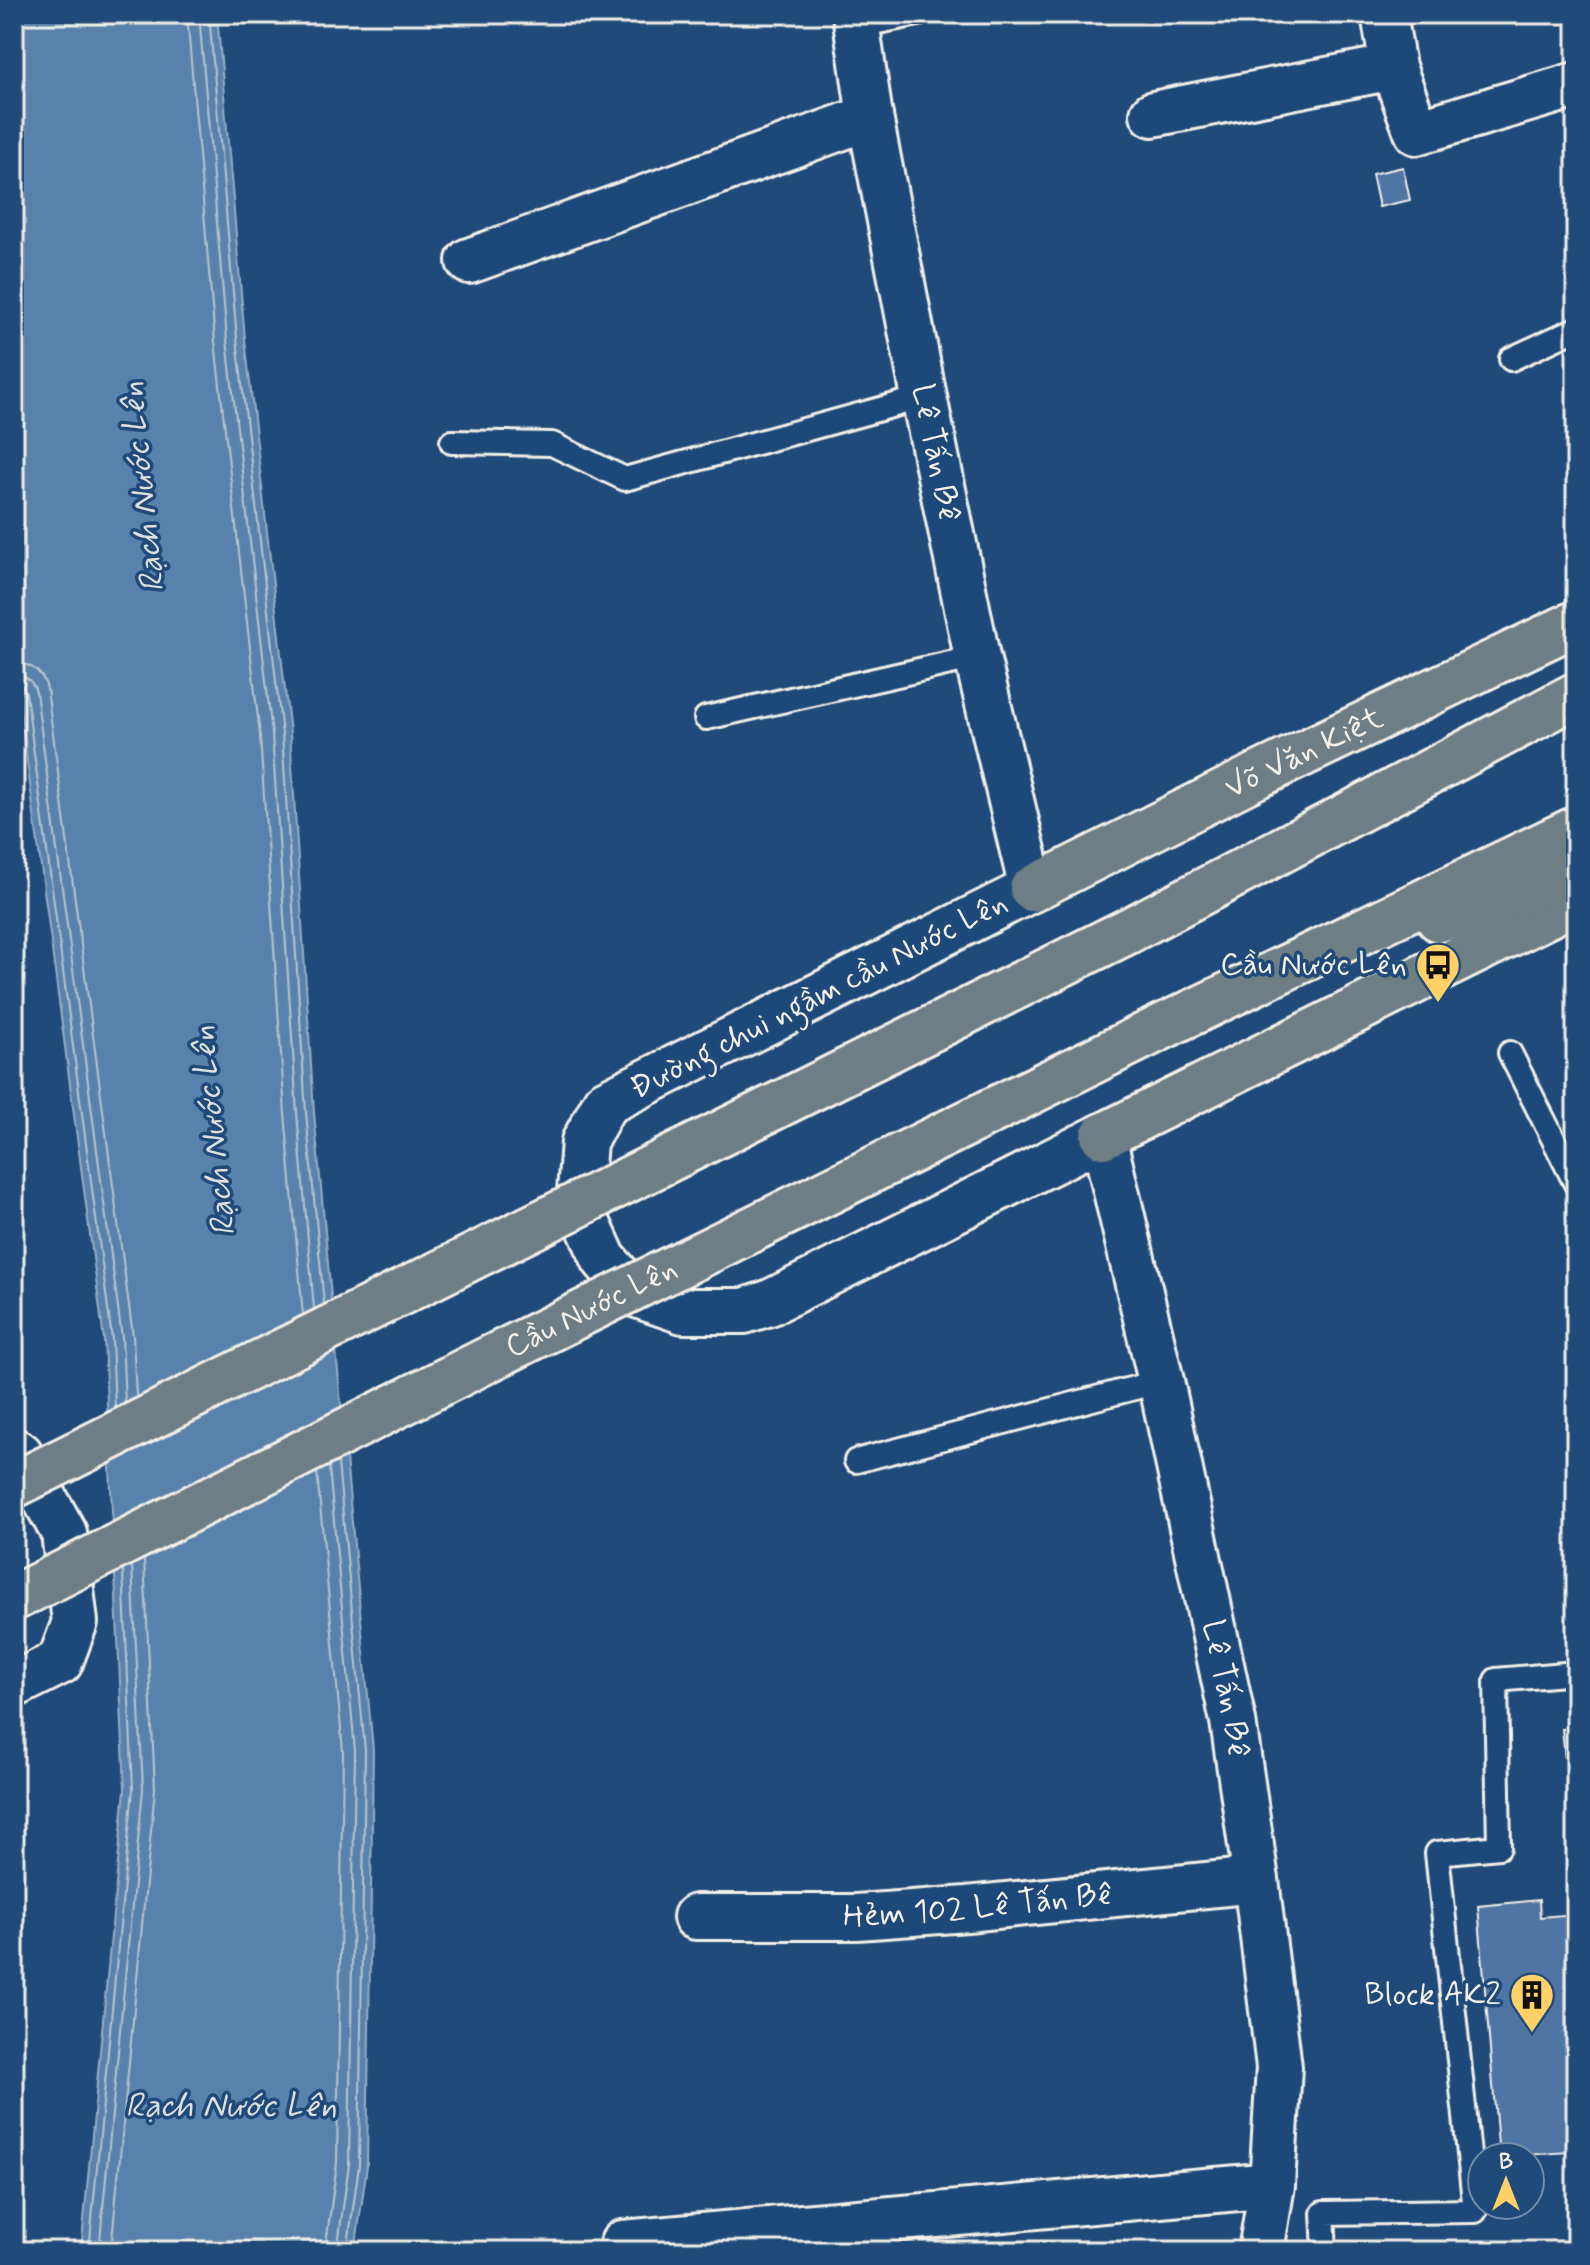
<svg xmlns="http://www.w3.org/2000/svg" width="1590" height="2265" font-family="Mynerve,sans-serif">
<rect width="100%" height="100%" fill="#1f4a7a"/>
<filter id="ink" filterUnits="userSpaceOnUse"><feTurbulence type="fractalNoise" baseFrequency=".0125" numOctaves="2"/><feDisplacementMap in="SourceGraphic" scale="16" xChannelSelector="R" yChannelSelector="G"/><feConvolveMatrix kernelMatrix="1 2 1 2 8 2 1 2 1" color-interpolation-filters="sRGB"/></filter>
<g filter="url(#ink)">
<path fill="#5982ab" stroke="#97aec3" stroke-width="2" d="M14 14H217L245 339 290 733 314 1112 373 1750 367 2166 355 2251H81L125 1789 104 1340 14 664Z"/>
<g fill="none" stroke-linecap="round" stroke-linejoin="round">
<path stroke="#b6c5d0" stroke-width="2" d="M187 14 215 342 260 736 285 1114 303 1315
M199 14 227 340 272 734 297 1113 314 1309
M209 14 237 339 282 734 306 1113 324 1304
M14 663C31 663 43 672 47 689L133 1336 136 1397
M14 675C26 675 33 681 36 692L122 1338 125 1403
M14 685 22 686 26 693 112 1339 115 1408
M338 1462 365 1750 359 2165 347 2251
M329 1467 355 1751 349 2164 337 2251
M317 1472 343 1751 337 2163 325 2251
M89 2251 133 1789 123 1570
M99 2251 143 1789 132 1565
M111 2251 155 1789 144 1559"/>
</g>
<path fill="#5074a4" stroke="#f4f1e8" stroke-width="2" d="M1403 167 1410 200 1379 207 1372 174Z
M1576 1728V1789H1568L1562 1729Z
M1539 1900 1540 1917 1576 1914V2231L1569 2152 1499 2157 1478 1906Z"/>
<g fill="none" stroke-linecap="round" stroke-linejoin="round">
<g stroke="#f4f1e8" stroke-width="28">
<path id="lane" d="M858 26 918 14
M1511 359 1576 329
M452 442 552 444 625 479 924 397
M706 718 977 657
M1510 1053 1576 1184
M856 1461 1161 1381
M1325 2251 1323 2213 1475 2211 1437 1853 1499 1847 1496 1680 1576 1673"/>
</g>
<g stroke="#f4f1e8" stroke-width="50">
<g id="street">
<path d="M1384 14 1393 67 1417 132 1576 85"/>
<path d="M1153 114 1393 67"/>
<path d="M469 261 870 117"/>
<path d="M1032 889 605 1103 584 1142 579 1204 604 1259 634 1294 683 1311H744L769 1303 1103 1136"/>
<path d="M14 1451 20 1454 64 1533 75 1622 60 1662 14 1685"/>
<path id="s1" d="M696 1917H857L967 1909 1256 1880"/>
<path d="M623 2243 1272 2185"/>
</g>
</g>
<g stroke="#f4f1e8" stroke-width="50">
<g id="secondary">
<path id="s2" d="M855 14 870 117 924 397 977 657 1032 889"/>
<path id="s3" d="M1103 1136 1161 1381 1233 1721 1256 1880 1279 2067 1272 2185 1261 2251"/>
</g>
</g>
<g stroke="#f4f1e8" stroke-width="50">
<g id="primary">
<path id="s4" d="M1032 889 1250 779 1576 623"/>
<path d="M1103 1136 1576 901"/>
</g>
</g>
<g stroke="#f4f1e8" stroke-width="50">
<path id="highway" d="M1439 919 1576 876
M1128 931 1576 695
M1170 1023 1576 829"/>
</g>
<use href="#lane" stroke="#1f4a7a" stroke-width="22"/>
<use href="#street" stroke="#1f4a7a" stroke-width="44"/>
<use href="#secondary" stroke="#1f4a7a" stroke-width="44"/>
<use href="#primary" stroke="#6d7e84" stroke-width="44"/>
<use href="#highway" stroke="#6d7e84" stroke-width="44"/>
<g stroke="#f4f1e8" stroke-width="50" stroke-linecap="butt">
<g id="highway-bridge">
<path d="M14 1485 1128 931"/>
<path id="s5" d="M14 1598 487 1360 1170 1023"/>
</g>
</g>
<use href="#highway-bridge" stroke="#6d7e84" stroke-width="44"/>
</g>
</g>
<defs>
<g id="bus-pin" transform="scale(2.3)"><path d="M0 17L-7.5 6A9.5 9.5 0 1 1 7.5 6Z" fill="#ffd166" stroke="#1f4a7a"/><path d="M-5-6H5V4H4V6H2V4H-2V6H-4V4H-5ZM-3.5-4V0h7V-4ZM-3.5 1.2v1.5H-2V1.2ZM2 1.2v1.5H3.5V1.2Z" fill="#111"/></g>
<g id="building-pin" transform="scale(2.3)"><path d="M0 17L-7.5 6A9.5 9.5 0 1 1 7.5 6Z" fill="#ffd166" stroke="#1f4a7a"/><path d="M-4-6H4V6H1V3H-1V6H-4ZM-2.5-4.3h1.7v1.8h-1.7ZM.8-4.3h1.7v1.8H.8ZM-2.5-1h1.7V.8h-1.7ZM.8-1h1.7V.8H.8Z" fill="#111"/></g>
</defs>
<g fill-rule="evenodd">
<use href="#bus-pin" x="1438" y="965"/>
<use href="#building-pin" x="1532" y="1995"/>
</g>
<g text-anchor="middle" dominant-baseline="central" stroke-width="7" stroke-linejoin="round" paint-order="stroke">
<g font-size="32" fill="#f4f1e8" stroke="#1f4a7a">
<text stroke="none"><textPath href="#s2" startOffset="446">Lê Tấn Bê</textPath></text>
<text stroke="none"><textPath href="#s4" startOffset="304">Võ Văn Kiệt</textPath></text>
<text transform="translate(819 996) rotate(-27)">Đường chui ngầm cầu Nước Lên</text>
<text stroke="none"><textPath href="#s5" startOffset="646">Cầu Nước Lên</textPath></text>
<text stroke="none"><textPath href="#s3" startOffset="566">Lê Tấn Bê</textPath></text>
<text stroke="none"><textPath href="#s1" startOffset="282">Hẻm 102 Lê Tấn Bê</textPath></text>
</g>
<g font-size="32" fill="#f4f1e8" stroke="#1f4a7a" text-anchor="end">
<text x="1407" y="965">Cầu Nước Lên</text>
<text x="1501" y="1995">Block AK2</text>
</g>
<g font-size="34" font-style="italic" fill="#dde0df" stroke="#1f4a7a">
<text transform="translate(143 487) rotate(-96)">Rạch Nước Lên</text>
<text transform="translate(214 1131) rotate(-96)">Rạch Nước Lên</text>
<text x="231" y="2106">Rạch Nước Lên</text>
</g>
</g>
<rect width="1590" height="2265" fill="none" stroke="#1f4a7a" stroke-width="48"/>
<rect x="24" y="24" width="1542" height="2217" fill="none" stroke="#f4f1e8" stroke-width="3" filter="url(#ink)"/>
<g transform="translate(1506 2181)"><circle r="38" fill="#1f4a7a" stroke="#748da6" stroke-width="2"/>
<path d="M0-6L14 30L0 20L-14 30Z" fill="#ffd166"/>
<text y="-12" font-size="22" font-weight="bold" text-anchor="middle" fill="#f4f1e8">B</text>
</g>
</svg>
